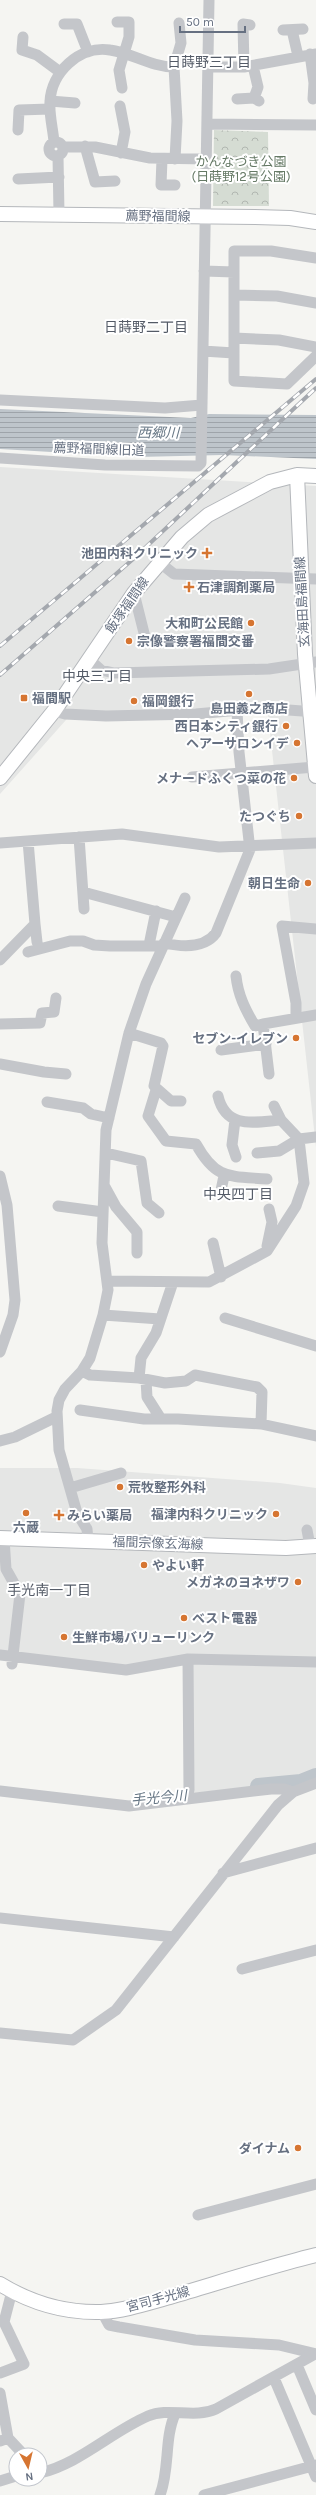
<svg xmlns="http://www.w3.org/2000/svg" width="316" height="2495" font-family="Karla,'Noto Sans JP',sans-serif">
<defs>
<pattern id="forest-crowns" width="20" height="18" patternUnits="userSpaceOnUse"><rect width="20" height="18" fill="#d5dcd3"/><path d="M2 6a3 3 0 1 1 6 0M12 15a3 3 0 1 1 6 0" fill="none" stroke="#b1b7b1"/></pattern>
<pattern id="water-rules" width="6" height="5" patternUnits="userSpaceOnUse"><rect width="6" height="5" fill="#bec5cb"/><path d="M0 2.5h6" fill="none" stroke="#9ea4aa"/></pattern>
</defs>
<rect width="100%" height="100%" fill="#f5f5f2"/>
<path fill="#e5e6e5" d="M0 467 316 486V1147L267 705 196 711H74L0 794Z
M0 1468H77L280 1483 316 1488V1778L301 1782 193 1793 191 1657 125 1667 0 1655Z"/>
<path fill="url(#forest-crowns)" d="M214 130 268 132 269 206H213Z"/>
<path fill="url(#water-rules)" d="M0 409 191 418 209 414 316 415V459L223 455 137 457 0 449Z"/>
<g fill="none" stroke-linecap="round" stroke-linejoin="round">
<path stroke="#bec5cb" stroke-width="16" d="M258 1786 301 1782 316 1776"/>
<g stroke="#b4b7bb" stroke-width="16">
<path id="major" d="M0 214 255 217 290 218 316 222
M297 475 305 654 316 776
M0 778 54 711 134 593 182 537 208 515 270 482 297 475 316 476
M0 1538 286 1548 316 1546
M0 2284C31 2303 65 2313 101 2312 124 2311 148 2303 170 2297 218 2283 267 2267 316 2255"/>
</g>
<path stroke="#c4c6ca" stroke-width="11" d="M117 22H129V37L119 70 122 88
M64 24H77L88 52
M283 30 303 29
M292 30 298 56
M23 37 22 50 37 55 60 72
M310 54 314 83 313 99
M253 66 258 87 254 98
M174 67 181 43 179 23
M209 67H244L316 54
M244 67 243 24 250 25
M237 99 254 98 259 101
M50 101 75 103
M120 106 125 132 121 153
M208 124 316 125
M18 130 19 110 50 109
M49 149a7 7 0 1 1 14 0a7 7 0 1 1-14 0Z
M54 142C53 129 49 115 50 102 51 73 79 45 110 50 132 53 151 67 174 67L177 121 175 159
M85 146 95 182 115 181
M63 147H95L150 158 207 159
M58 156 59 214
M162 159 161 185H175
M18 179 59 177
M316 258 271 251H234V381L287 384 316 356
M204 271 234 272
M234 295 277 296 316 303
M234 338 279 340 316 347
M203 351 234 353
M0 400 165 408 202 405
M0 458 105 465 198 466 201 463 209 0
M159 562 174 574 316 579
M134 593 145 637
M90 660 101 670 114 673 269 669 316 662
M54 711 65 714 106 716 196 714 261 708 316 712
M192 777 315 767
M79 837 84 909
M0 843 122 834 219 847 316 843
M83 892 176 917
M35 924 37 942
M164 943C182 947 205 948 216 933L251 847 249 841 239 752 237 710
M149 945 156 911
M28 952 70 941H83L94 945 110 946H163
M0 960 35 924 28 841
M236 976C238 995 245 1009 255 1026L263 1024 269 1074
M296 1018V1003L282 926 316 929
M0 1024 40 1023 42 1013 54 1012 56 998
M263 1024 316 1015
M129 1033 161 1043 163 1046 154 1086 171 1101H181
M221 1050 266 1044
M0 1064 44 1072 66 1074
M156 1090 148 1116 166 1141 196 1144C216 1180 229 1176 267 1179
M218 1096C226 1130 255 1122 281 1120
M47 1102 83 1108 91 1114 109 1118
M235 1120 232 1145 236 1157
M106 1153 141 1161 147 1203 159 1213
M257 1153 279 1151 299 1139 316 1137
M0 1176 7 1205 15 1300 13 1315 0 1352
M105 1187 116 1207 137 1232V1253
M220 1195 224 1176
M58 1206 103 1212
M213 1243 221 1277
M267 1246 272 1222 269 1209
M107 1281 209 1282 267 1251 296 1206 304 1183 299 1139 281 1120 274 1106
M103 1315 160 1319
M225 1318 316 1346
M82 1371 90 1375 139 1378 165 1383 186 1381 195 1375 257 1387 262 1392 261 1424
M139 1378 141 1358 156 1333 173 1282
M146 1380 147 1397 161 1419
M80 1410 144 1419H178L261 1424 316 1436
M0 1441 15 1437 56 1417
M70 1488 121 1473
M307 1530 310 1546
M4 1538 6 1569 20 1594 12 1664
M88 1541 87 1529 77 1513 59 1450 57 1411 59 1400 65 1389 82 1371 90 1358 103 1315 108 1290 102 1243 106 1130 129 1033 146 984 185 898
M0 1655 126 1670 188 1659 316 1662
M188 1659 189 1790
M0 1791 129 1806 271 1789H284L293 1792
M223 1873 316 1848
M0 1918 174 1937
M242 1969 316 1950
M0 2033 73 2040 116 2010 278 1805 293 1792 316 1783
M198 2215 316 2184
M102 2312 109 2325 119 2327 195 2340 279 2345 316 2354
M297 2365 316 2410
M0 2373 24 2364 4 2322 12 2291
M274 2378 316 2477
M0 2393 8 2438 0 2441
M8 2438 24 2455
M40 2473C79 2464 111 2432 148 2416 169 2407 194 2419 216 2409L315 2354
M0 2481 16 2476
M160 2495C170 2469 164 2439 175 2414
M204 2495 316 2465"/>
<use href="#major" stroke="#fff" stroke-width="14"/>
<g stroke="#a4a8ae" stroke-width="4">
<path id="rail" d="M0 646 316 379
M0 675 132 560 316 388"/>
</g>
<use href="#rail" stroke="#fff" stroke-width="2.5" stroke-dasharray="8" stroke-linecap="butt"/>
</g>
<g fill="#d67531" stroke="#fff" stroke-width="1.5">
<path d="M205 547h4v4h4v4h-4v4h-4v-4h-4v-4h4z"/>
<path d="M187 581h4v4h4v4h-4v4h-4v-4h-4v-4h4z"/>
<circle cx="251" cy="623" r="4"/>
<circle cx="129" cy="641" r="4"/>
<circle cx="249" cy="694" r="4"/>
<rect x="20" y="694" width="8" height="8" rx="2"/>
<circle cx="134" cy="701" r="4"/>
<circle cx="286" cy="726" r="4"/>
<circle cx="297" cy="743" r="4"/>
<circle cx="294" cy="778" r="4"/>
<circle cx="299" cy="816" r="4"/>
<circle cx="308" cy="883" r="4"/>
<circle cx="296" cy="1038" r="4"/>
<circle cx="120" cy="1487" r="4"/>
<circle cx="26" cy="1513" r="4"/>
<circle cx="276" cy="1514" r="4"/>
<path d="M57 1509h4v4h4v4h-4v4h-4v-4h-4v-4h4z"/>
<circle cx="144" cy="1565" r="4"/>
<circle cx="298" cy="1582" r="4"/>
<circle cx="184" cy="1618" r="4"/>
<circle cx="64" cy="1637" r="4"/>
<circle cx="298" cy="2148" r="4"/>
</g>
<g text-anchor="middle" dominant-baseline="central" stroke-width="4" stroke-linejoin="round" paint-order="stroke">
<g font-size="13" fill="#657965" stroke="#fff">
<text x="241" y="161">かんなづき公園<tspan x="241" dy="15">(日蒔野12号公園)</tspan></text>
</g>
<g font-size="13" fill="#667081" stroke="#fff">
<text transform="translate(158 216) rotate(1)">薦野福間線</text>
<text transform="translate(99 449) rotate(2)">薦野福間線旧道</text>
<text transform="translate(302 602) rotate(-93)">玄海田島福間線</text>
<text transform="translate(127 605) rotate(-55)">飯塚福間線</text>
<text transform="translate(158 1543) rotate(2)">福間宗像玄海線</text>
<text transform="translate(158 2299) rotate(-15)">宮司手光線</text>
</g>
<g font-size="13" font-weight="bold" fill="#667081" stroke="#fff" text-anchor="end">
<text x="198" y="553">池田内科クリニック</text>
<text x="197" y="587" text-anchor="start">石津調剤薬局</text>
<text x="243" y="623">大和町公民館</text>
<text x="137" y="641" text-anchor="start">宗像警察署福間交番</text>
<text x="32" y="698" text-anchor="start">福間駅</text>
<text x="142" y="701" text-anchor="start">福岡銀行</text>
<text x="249" y="708" text-anchor="middle">島田義之商店</text>
<text x="278" y="726">西日本シティ銀行</text>
<text x="289" y="743">ヘアーサロンイデ</text>
<text x="286" y="778">メナードふくつ菜の花</text>
<text x="291" y="816">たつぐち</text>
<text x="300" y="883">朝日生命</text>
<text x="288" y="1038">セブン-イレブン</text>
<text x="128" y="1487" text-anchor="start">荒牧整形外科</text>
<text x="268" y="1514">福津内科クリニック</text>
<text x="67" y="1515" text-anchor="start">みらい薬局</text>
<text x="26" y="1527" text-anchor="middle">六蔵</text>
<text x="152" y="1565" text-anchor="start">やよい軒</text>
<text x="290" y="1582">メガネのヨネザワ</text>
<text x="192" y="1618" text-anchor="start">ベスト電器</text>
<text x="72" y="1637" text-anchor="start">生鮮市場バリューリンク</text>
<text x="290" y="2148">ダイナム</text>
</g>
<g font-size="14" fill="#545b67" stroke="#fff">
<text x="209" y="62">日蒔野三丁目</text>
<text x="146" y="327">日蒔野二丁目</text>
<text x="97" y="676">中央三丁目</text>
<text x="238" y="1194">中央四丁目</text>
<text x="49" y="1590">手光南一丁目</text>
</g>
<g font-size="14" font-style="italic" fill="#677785" stroke="#fff">
<text transform="translate(158 433) rotate(1)">西郷川</text>
<text transform="translate(159 1798) rotate(-5)">手光今川</text>
</g>
</g>
<g transform="translate(28 2467) rotate(172)"><circle r="19" fill="#ffffff" stroke="#c2c6cd"/>
<path d="M0-3L7 15L0 10L-7 15Z" fill="#d67531"/>
<text y="-6" font-size="11" font-weight="bold" text-anchor="middle" fill="#667081">N</text>
</g>
<path d="M180 26v6h65v-6" fill="none" stroke="#667081" stroke-width="2"/>
<text x="186" y="26" font-size="12" fill="#667081" stroke="#ffffff" stroke-width="3" paint-order="stroke">50 m</text>
</svg>
